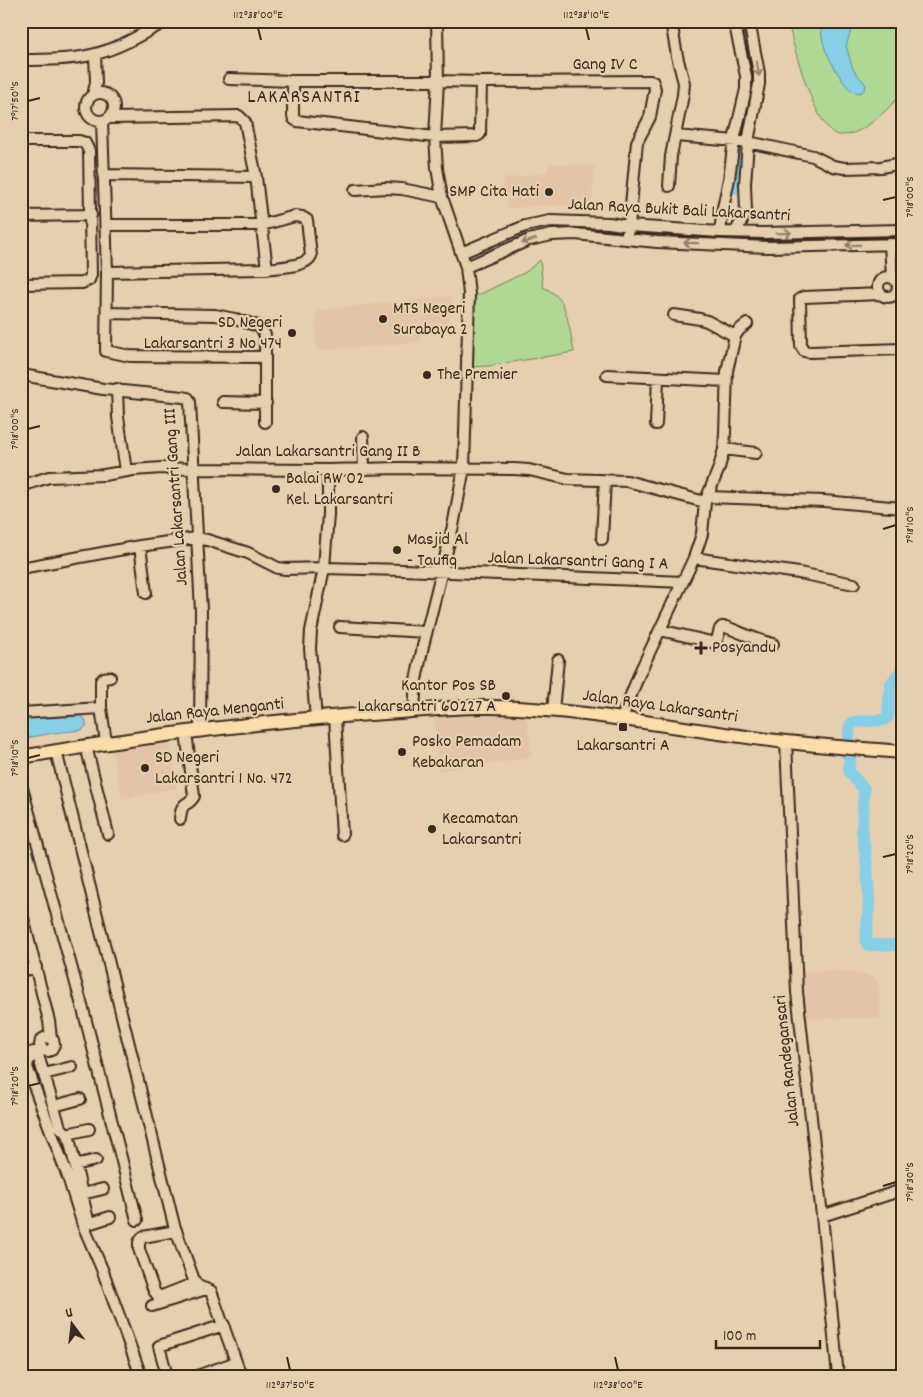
<svg xmlns="http://www.w3.org/2000/svg" width="923" height="1397" font-family="Dekko,sans-serif">
<rect width="100%" height="100%" fill="#e6cfaf"/>
<filter id="ink" filterUnits="userSpaceOnUse"><feTurbulence type="fractalNoise" baseFrequency=".02" numOctaves="2"/><feDisplacementMap in="SourceGraphic" scale="10" xChannelSelector="R" yChannelSelector="G"/><feConvolveMatrix kernelMatrix="1 2 1 2 8 2 1 2 1" color-interpolation-filters="sRGB"/></filter>
<g filter="url(#ink)">
<path fill="#e4c4a8" d="M550 163 595 166 591 208 548 205 508 209 502 179 547 172Z
M452 296 449 328 421 329V342L316 351 315 310Z
M526 709 532 758 438 771 434 712Z
M169 737 177 788 122 799 111 749Z
M836 970 868 975 878 980 881 1018 798 1019 796 972Z"/>
<path fill="#b0d894" stroke="#768159" d="M788 21H902V94C887 109 863 137 839 135 816 133 792 42 788 21Z
M540 260 543 287C551 291 560 297 563 305 569 319 571 338 574 352L488 366 470 367 472 298 526 272Z"/>
<path fill="#86cfe6" stroke="#688d96" d="M820 21H854L846 46 853 69 866 85C864 96 854 94 848 87 841 81 829 58 825 49 822 40 821 31 820 21Z
M77 714C83 716 87 719 86 726L82 730 53 733 21 739V717Z"/>
<g fill="none" stroke-linecap="round" stroke-linejoin="round">
<path stroke="#86cfe6" stroke-width="12" d="M743 133 747 100
M734 188 740 150
M729 239 769 237
M849 739C850 731 847 727 854 722L884 720 888 717 890 685 902 669
M846 747 845 752 850 758 849 770 850 773 864 789 862 830 867 865 869 902 866 941 868 945H902"/>
<g stroke="#3b2a1e" stroke-width="14">
<path id="minor" d="M21 60C45 60 72 60 95 54 120 48 144 33 166 21
M229 79 293 81H438L481 82 650 81 653 82 655 89 650 117 637 142 629 226 626 239
M293 81V116L294 119 297 121 435 137 477 136 480 134 481 82
M86 107a14 14 0 1 1 28 0a14 14 0 1 1-28 0Z
M93 95 96 83 95 54
M102 121 107 272 106 351 130 356 265 357
M676 136 748 142 813 156 833 166 844 168 881 167 897 164 902 161
M21 141H79L85 143 89 151 91 275 89 280 82 283 21 284
M104 175 256 177
M669 186 671 156 683 95 684 83 677 56 671 21
M355 190 386 188 402 189 442 197
M21 216 91 215
M106 225H262L295 216 302 217 307 220 311 256C306 267 279 267 267 269
M720 232 723 208 729 179 734 140 746 89V76L734 21
M735 232 743 219 746 212 745 184 748 142 759 84V73L749 21
M890 244 892 278
M461 253 525 226 550 221 609 223 629 226 720 232 764 233 902 230
M466 267 529 240 552 235 575 234 657 242 768 247 902 244
M107 272 267 269 256 177 245 122 239 116 109 118
M878 287a10 10 0 1 1 20 0a10 10 0 1 1-20 0Z
M881 294 804 297 800 299 801 346 804 351 810 352 902 349
M107 313 215 315 235 319 258 326 262 330 265 335V422
M674 315 700 319 707 321 735 336
M22 375 103 389 183 397 188 398 190 402 201 611 200 730
M607 375 726 381
M117 389 118 417 126 471
M223 402 266 403
M656 424 658 378
M363 437 364 469
M724 449 756 453
M21 486 49 477 104 475 133 470 162 468 193 469 328 470 397 468 514 469 529 470 568 479 627 481 705 502
M708 497 824 501 902 508
M602 539 605 480
M140 546 146 593
M694 558 799 573 854 584
M21 568 140 546 196 538 207 540 248 553 278 568 286 569 324 568 403 570 683 582
M340 627 426 632
M660 630 711 642 717 640 720 629 722 627H726C742 633 756 640 773 644
M553 710 558 660
M414 711 416 680 423 646 453 526 464 468 469 294 466 267 442 197 437 168 435 137 438 81 437 21
M21 713 101 708
M335 717 342 835
M622 718 640 672 694 558 702 534 705 502 719 468 724 449 725 433 727 371 735 336 739 330 747 324
M316 719 310 648 311 631 324 568 328 514V470
M106 742 101 708V681L104 678 110 677
M786 742 797 992 822 1216 838 1376
M86 746 108 834
M56 751 174 1225 195 1283 200 1287 211 1291 241 1376
M21 784 84 1013 137 1220
M180 819C182 798 188 808 194 796L186 732
M21 910 49 1021 51 1038 53 1040 54 1045 51 1050 48 1051 43 1050 21 1055
M21 971 36 967
M43 1050 40 1045 41 1040 46 1037 51 1038
M34 1052 28 1062 27 1067 68 1177 83 1225 102 1269 141 1376
M37 1052 60 1127 67 1134 69 1138 88 1220 91 1223 110 1217
M44 1074 72 1067
M54 1106 80 1099
M67 1134 89 1129
M75 1165 96 1160
M82 1194 103 1189
M822 1216 902 1190
M176 1231 143 1237 139 1242V1249L154 1291 158 1296H162L195 1283
M152 1306 206 1289
M167 1376 159 1346 224 1325
M197 1376 236 1362"/>
</g>
<g stroke="#3b2a1e" stroke-width="16">
<path id="major" d="M21 757C137 737 253 722 370 714 410 712 450 706 490 707 590 709 688 731 786 742 825 746 863 749 902 752"/>
</g>
<use href="#minor" stroke="#e6cfaf" stroke-width="10"/>
<use href="#major" stroke="#fbddab" stroke-width="12"/>
</g>
<defs><path id="oneway-shaft" d="M-6 0H5M1.5-3L5.5 0L1.5 3" fill="none" stroke-width="1.6" stroke-linecap="round" stroke-linejoin="round" transform="scale(1.25)"/></defs>
<g stroke="#907c66">
<use href="#oneway-shaft" transform="translate(758 69) rotate(82)"/>
<use href="#oneway-shaft" transform="translate(784 233) rotate(-1)"/>
<use href="#oneway-shaft" transform="translate(529 241) rotate(162)"/>
<use href="#oneway-shaft" transform="translate(691 243) rotate(-178)"/>
<use href="#oneway-shaft" transform="translate(853 245) rotate(179)"/>
</g>
</g>
<path fill="none" stroke="#3b2a1e" stroke-width="2" d="M258 28 261 40M586 28 589 40M28 101 40 98M883 200 896 197M28 429 40 426M883 529 896 525M28 758 40 755M883 857 896 854M28 1086 40 1083M883 1186 896 1182M287 1357 290 1370M615 1357 618 1370"/>
<g fill="#3b2a1e" stroke="#e6cfaf" stroke-width="2">
<circle cx="549" cy="192" r="5"/>
<circle cx="383" cy="319" r="5"/>
<circle cx="292" cy="333" r="5"/>
<circle cx="427" cy="375" r="5"/>
<circle cx="276" cy="489" r="5"/>
<circle cx="397" cy="550" r="5"/>
<path d="M698.5 640.5h5v5h5v5h-5v5h-5v-5h-5v-5h5z"/>
<circle cx="506" cy="696" r="5"/>
<rect x="618" y="722" width="10" height="10" rx="2.5"/>
<circle cx="402" cy="752" r="5"/>
<circle cx="145" cy="768" r="5"/>
<circle cx="432" cy="829" r="5"/>
</g>
<g text-anchor="middle" dominant-baseline="central" stroke-width="4.5" stroke-linejoin="round" paint-order="stroke">
<g font-size="18" fill="#3b2a1e" stroke="#e6cfaf">
<text x="605" y="65">Gang IV C</text>
<text transform="translate(679 211) rotate(3)">Jalan Raya Bukit Bali Lakarsantri</text>
<text x="328" y="452">Jalan Lakarsantri Gang II B</text>
<text transform="translate(177 497) rotate(-94)">Jalan Lakarsantri Gang III</text>
<text transform="translate(578 562) rotate(2)">Jalan Lakarsantri Gang I A</text>
<text transform="translate(660 707) rotate(8)">Jalan Raya Lakarsantri</text>
<text transform="translate(215 712) rotate(-6)">Jalan Raya Menganti</text>
<text transform="translate(788 1061) rotate(-96)">Jalan Randegansari</text>
</g>
<g font-size="18" fill="#3b2a1e" stroke="#e6cfaf" text-anchor="start">
<text x="539" y="192" text-anchor="end">SMP Cita Hati</text>
<text x="393" y="309">MTS Negeri<tspan x="393" dy="21">Surabaya 2</tspan></text>
<text x="282" y="323" text-anchor="end">SD Negeri<tspan x="282" dy="21">Lakarsantri 3 No 474</tspan></text>
<text x="437" y="375">The Premier</text>
<text x="286" y="479">Balai RW 02<tspan x="286" dy="21">Kel. Lakarsantri</tspan></text>
<text x="407" y="540">Masjid Al<tspan x="407" dy="21">- Taufiq</tspan></text>
<text x="712" y="648">Posyandu</text>
<text x="496" y="686" text-anchor="end">Kantor Pos SB<tspan x="496" dy="21">Lakarsantri 60227 A</tspan></text>
<text x="412" y="742">Posko Pemadam<tspan x="412" dy="21">Kebakaran</tspan></text>
<text x="623" y="746" text-anchor="middle">Lakarsantri A</text>
<text x="155" y="758">SD Negeri<tspan x="155" dy="21">Lakarsantri 1 No. 472</tspan></text>
<text x="442" y="819">Kecamatan<tspan x="442" dy="21">Lakarsantri</tspan></text>
</g>
<g font-size="20" letter-spacing="1" fill="#3b2a1e" stroke="#e6cfaf">
<text x="304" y="98">LAKARSANTRI</text>
</g>
</g>
<rect width="923" height="1397" fill="none" stroke="#e6cfaf" stroke-width="55"/>
<g transform="translate(72 1324) rotate(345)" stroke="#e6cfaf" stroke-width="4" paint-order="stroke">
<path d="M0-4L9 19L0 12L-9 19Z" fill="#3b2a1e"/>
<text y="-8" font-size="14" font-weight="bold" text-anchor="middle" fill="#3b2a1e">U</text>
</g>
<path d="M716 1340v8h104v-8" fill="none" stroke="#3b2a1e" stroke-width="2.5"/>
<text x="723" y="1340" font-size="15" fill="#3b2a1e" stroke="#e6cfaf" stroke-width="4" paint-order="stroke">100 m</text>
<rect x="28" y="28" width="868" height="1342" fill="none" stroke="#3b2a1e" stroke-width="2"/>
<g font-size="12" text-anchor="middle" fill="#3b2a1e">
<text x="258" y="18">112°38'00"E</text>
<text x="586" y="18">112°38'10"E</text>
<text transform="translate(14 101) rotate(-90)" y="4">7°17'50"S</text>
<text transform="translate(909 197) rotate(-90)" y="4">7°18'00"S</text>
<text transform="translate(14 429) rotate(-90)" y="4">7°18'00"S</text>
<text transform="translate(909 525) rotate(-90)" y="4">7°18'10"S</text>
<text transform="translate(14 758) rotate(-90)" y="4">7°18'10"S</text>
<text transform="translate(909 854) rotate(-90)" y="4">7°18'20"S</text>
<text transform="translate(14 1086) rotate(-90)" y="4">7°18'20"S</text>
<text transform="translate(909 1182) rotate(-90)" y="4">7°18'30"S</text>
<text x="290" y="1388">112°37'50"E</text>
<text x="618" y="1388">112°38'00"E</text>
</g>
</svg>
